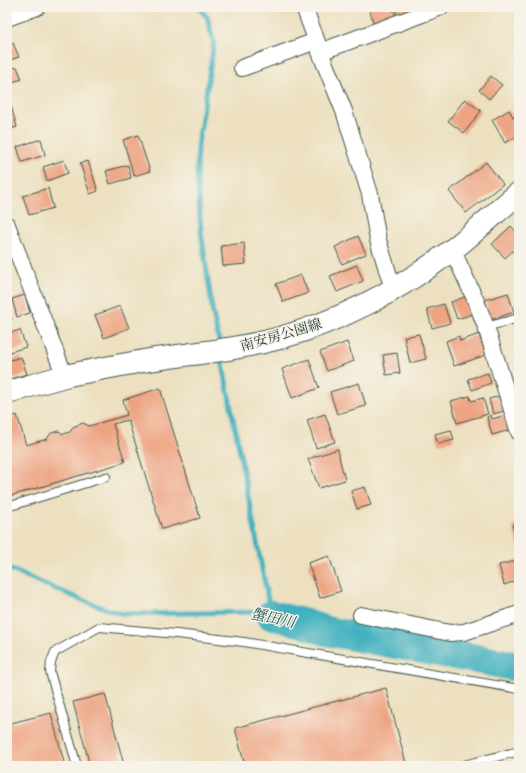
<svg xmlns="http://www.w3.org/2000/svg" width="526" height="773" font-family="Alegreya,'Noto Serif JP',serif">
<rect width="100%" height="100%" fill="#f7f3e8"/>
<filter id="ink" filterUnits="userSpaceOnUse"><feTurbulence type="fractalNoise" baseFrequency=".025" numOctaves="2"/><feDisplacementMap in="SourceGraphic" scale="8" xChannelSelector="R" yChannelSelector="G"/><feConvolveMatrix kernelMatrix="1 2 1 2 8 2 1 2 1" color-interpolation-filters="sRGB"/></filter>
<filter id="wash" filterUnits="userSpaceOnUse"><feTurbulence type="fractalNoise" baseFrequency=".012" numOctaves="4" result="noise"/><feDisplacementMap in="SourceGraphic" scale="16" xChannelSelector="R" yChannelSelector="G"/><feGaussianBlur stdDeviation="0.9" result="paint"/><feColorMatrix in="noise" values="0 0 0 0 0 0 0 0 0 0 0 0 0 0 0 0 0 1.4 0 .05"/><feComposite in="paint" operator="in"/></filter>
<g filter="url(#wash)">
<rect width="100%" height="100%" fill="#ece0c0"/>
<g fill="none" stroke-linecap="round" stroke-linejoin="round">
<path stroke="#41b0be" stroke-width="5" d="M198 7 207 17 214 43 198 144 197 172 201 231 213 314 220 345
M7 568 77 598 112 611 124 614 255 612 271 615 221 355"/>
<path stroke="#41b0be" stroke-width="30" d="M271 615 303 623 326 631 519 667"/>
</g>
<g id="blocks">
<path fill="#eea483" d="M373 7H392L397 21 375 28 369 8Z
M395 7H416L418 13 398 20Z
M13 43 19 57 7 61V46Z
M17 67 22 79 7 84V70Z
M491 76 502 85 489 99 479 90Z
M465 99 481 111 464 133 448 121Z
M11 106 17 127 7 130V108Z
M509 110 519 127V135L505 143 492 120Z
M138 135 150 171 134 176 123 140Z
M41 139 45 155 22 162 17 147Z
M64 160 68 173 47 181 43 167Z
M88 161 98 191 90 194 80 163Z
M486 162 503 184 466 213 449 191Z
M128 165 131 178 110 184 106 171Z
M48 188 53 208 29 215 23 196Z
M519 211V219L515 215Z
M511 226 519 235V245L505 258 492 244Z
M358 236 366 254 342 264 335 247Z
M244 243 246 264 223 266 221 246Z
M357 265 363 281 337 292 330 276Z
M301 275 308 293 283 302 276 284Z
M519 283V295L516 284Z
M508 293 514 312 491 320 485 300Z
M25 295 30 313 17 317 12 299Z
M470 295 476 313 457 319 451 302Z
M444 304 450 323 432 328 427 309Z
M120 306 129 328 104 338 95 315Z
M7 307 12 319 7 321Z
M20 330 26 347 7 353V334Z
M419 334 426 359 410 363 404 337Z
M479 334 486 355 454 366 446 341 459 336 460 341Z
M347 342 354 361 327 371 320 352Z
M397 353 400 373 386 375 383 355Z
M21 357 27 374 7 380V361Z
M309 359 319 388 292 398 282 369Z
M488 373 491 383 472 390 468 379Z
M359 383 366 406 337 414 330 392Z
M160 388 200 518 162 529 128 420 113 424 125 462 7 497V418L17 415 26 445 47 439 51 433 59 431 63 434 70 432 73 427 83 423 89 426 127 415 123 400Z
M504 395 508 410 493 414 489 399Z
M470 396 471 401 483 398 488 414 457 423 451 401Z
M325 414 335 442 316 448 307 420Z
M491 415 492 419 506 415 510 430 492 435 487 417Z
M451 430 454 440 438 444 435 434Z
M338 449 340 461 345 480 319 488 308 459Z
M365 487 371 505 357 509 351 491Z
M519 523V548L512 525Z
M329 556 341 591 320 598 308 563Z
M519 560V580L504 585 499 565Z
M386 688 406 763 395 766H245L235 728Z
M105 694 124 765 118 766H90L73 702Z
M51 713 65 766H7V724Z"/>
</g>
</g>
<g filter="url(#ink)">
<use href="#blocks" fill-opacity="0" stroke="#3e5549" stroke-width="1"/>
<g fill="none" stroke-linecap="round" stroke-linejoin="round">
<g stroke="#3e5549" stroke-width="10">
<path id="lane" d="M486 327 519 318
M7 507 106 477
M77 766 50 672 51 662 55 652 99 627 177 634 244 642 519 689
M460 766 519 751"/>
</g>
<g stroke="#3e5549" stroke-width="18">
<path id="street" d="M304 7 320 50
M7 18 37 7
M242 68 316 41
M7 225 65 377
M452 249 476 301 486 327 519 432
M393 289 378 240 370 194 344 111 320 52 441 7
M361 615 450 633 464 632 519 614"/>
</g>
<g stroke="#3e5549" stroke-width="24">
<path id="secondary" d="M7 393C26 387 46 381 65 376 93 370 121 365 149 360 193 353 236 350 280 338 342 320 401 289 452 250 475 232 496 212 519 193"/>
</g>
<use href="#lane" stroke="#fff" stroke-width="8"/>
<use href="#street" stroke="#fff" stroke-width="16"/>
<use href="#secondary" stroke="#fff" stroke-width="22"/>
</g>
</g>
<g text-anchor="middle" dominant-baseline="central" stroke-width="3" stroke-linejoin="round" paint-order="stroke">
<g font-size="14" fill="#1f3d34" stroke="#f7f3e8">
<text transform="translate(281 335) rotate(-16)">南安房公園線</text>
</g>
<g font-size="15" font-style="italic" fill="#285a56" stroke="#f7f3e8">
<text transform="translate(273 618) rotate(12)">蟹田川</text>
</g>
</g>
<rect width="526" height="773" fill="none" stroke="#f7f3e8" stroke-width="24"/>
</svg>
